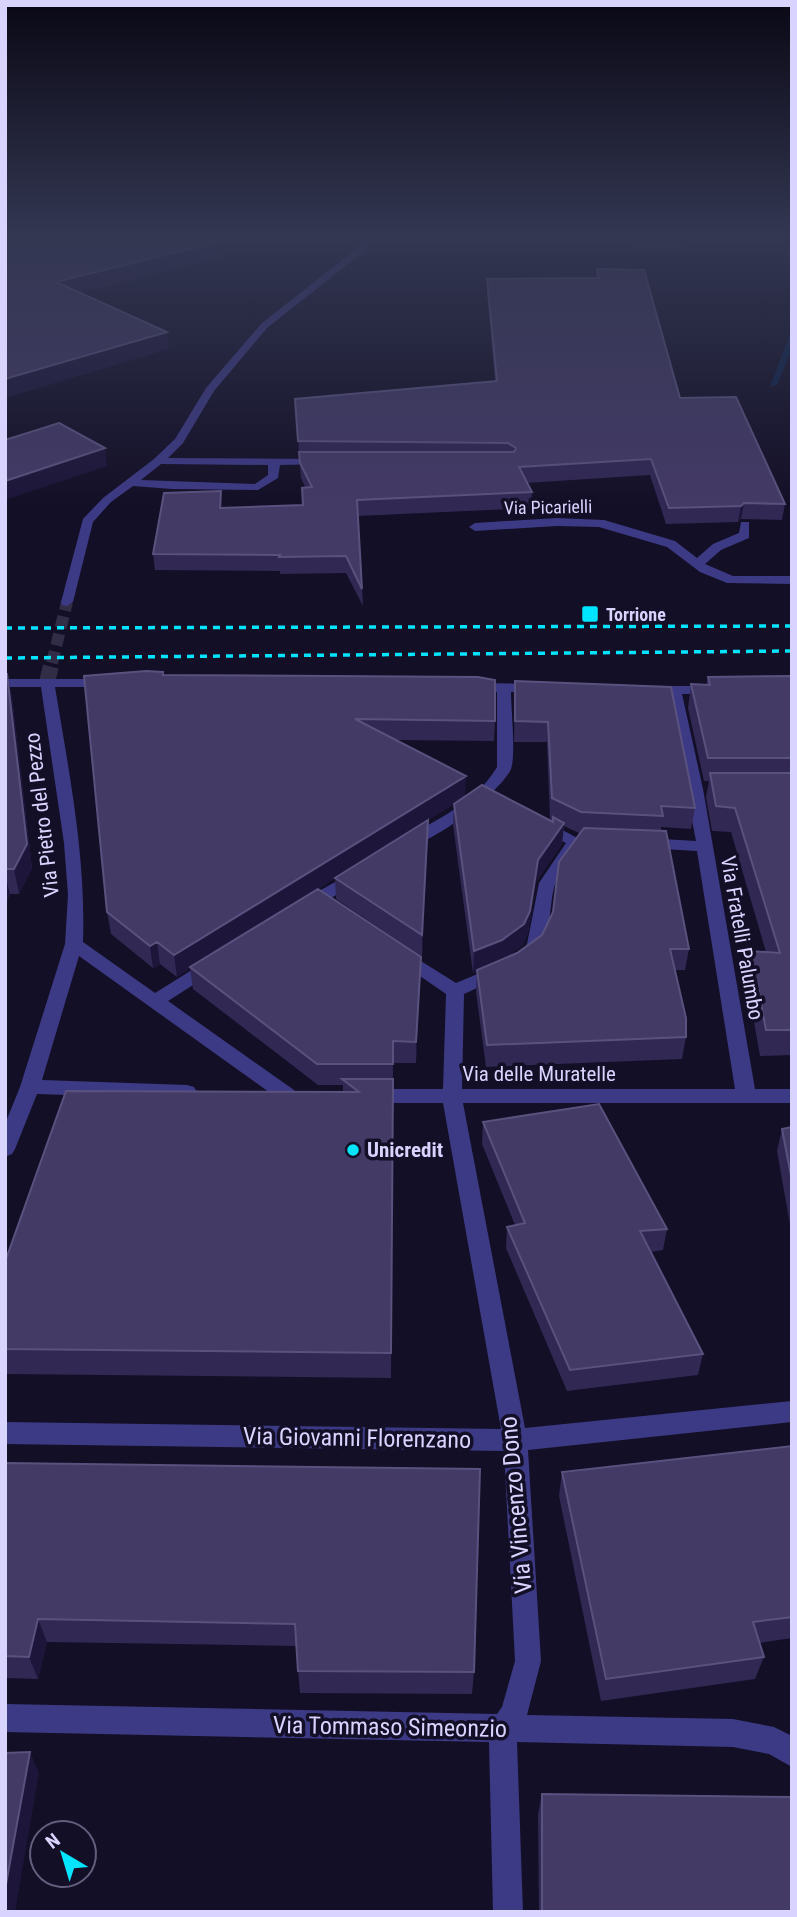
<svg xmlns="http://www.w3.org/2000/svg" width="797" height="1917" font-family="'Roboto Condensed',sans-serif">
<rect width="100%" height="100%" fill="#130f26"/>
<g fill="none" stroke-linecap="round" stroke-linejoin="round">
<path fill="#0c2248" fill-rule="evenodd" d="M789 336H792V348L777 385 770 387Z"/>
<path stroke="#312d47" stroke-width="12" stroke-dasharray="12 6" stroke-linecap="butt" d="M52 663 67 602"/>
<path stroke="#312d47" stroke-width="16" stroke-dasharray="16 8" stroke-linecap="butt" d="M47 682 52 662"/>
<path fill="#3d3a85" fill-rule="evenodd" d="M368 236H376L363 252 267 328 214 391 183 443 168 458 322 459 326 460V464L280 465 278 478 258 490 172 489 133 486 111 502 93 522 73 602 67 606 62 605 61 602 83 519 103 498 154 459 175 439 206 388 261 324 357 248ZM161 464 268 465V475L255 484 141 480Z
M557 518 604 520 675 541 697 558 713 544 739 533 741 522H749V538L721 550 705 564 733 576H792V584L727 583 700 572 667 547 599 527 557 526 475 531 469 527 475 523Z
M5 679H106L113 683 106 687H55C69 772 86 856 83 942L155 993 203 963H215L218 967 215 971 168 1001 294 1090 297 1095 294 1100H280L79 956 42 1080 187 1085 194 1087 197 1092 194 1097 187 1099 37 1094 15 1149 12 1154 5 1157V1124L20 1087 65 944 68 895 64 843 41 687H5Z
M473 683 536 684 543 688 536 692H511C511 709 516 755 511 769 502 791 424 852 402 846L400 843 402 840C437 819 476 803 497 767V692L468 690V684Z
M648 686H715L722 690 715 694H682L703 789 755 1089H792V1103H463L525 1428 792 1401V1422L528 1450 541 1661 527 1715 733 1719 774 1727 792 1736V1767L769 1754 733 1747 517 1742 523 1912H493L489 1742 5 1732V1704L497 1714 502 1707 515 1661 504 1451 5 1444V1422L501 1429 443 1103H369L362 1101 359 1096 362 1091 369 1089H443L446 994 394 958 391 954 394 950 400 948 456 983 497 966 506 972 503 976 464 994 462 1089H735L697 851 645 848 637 843 645 838 696 841 668 694 643 693 641 690Z
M542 819 583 841C574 854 562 868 556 882 547 903 554 955 528 962L519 956 527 944 539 883 566 843 536 827 534 824 536 821Z
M355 871 361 872 363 876 361 880 313 909H301L299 905 301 901Z"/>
<path stroke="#00e5ff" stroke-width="3.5" stroke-dasharray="7 6" stroke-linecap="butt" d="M5 628 792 626
M5 658 792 651"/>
</g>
<path fill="#312854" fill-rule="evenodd" d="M586 236H685L683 249 639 248 587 238Z
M597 269 680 398 785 504 782 520 741 519 738 522 666 524 650 475 526 483 532 492 531 508 358 516 363 606 346 573 280 574V571L155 570 153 554 222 508 303 505 305 487 301 478 296 413 495 382 487 292V279L596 278Z
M163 672 164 675 495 721 494 741 396 740 465 796 553 822 550 819 547 742H514L515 681 695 808 691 829 661 827V831L689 949 685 970H675L686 1037 682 1059 486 1067 476 992 477 971 473 973 453 825 454 804 428 820 422 957 336 899 335 878 315 891 420 979 416 1063H393L391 1378 5 1374V1262L343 1092V1085H318L193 989 190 968 177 977 160 964 153 968 111 934 107 912ZM564 826 579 833 553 912 542 935 517 953 507 957 523 945 528 932 536 882 562 844Z
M5 674 12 697 32 868 19 894H10L5 907Z
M792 676V1055L760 1056 746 976 751 951 766 952 731 832 712 831 706 797 709 781H704L688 708 691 684 706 685 708 677Z
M483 1122 667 1229 663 1250 651 1252 703 1354 698 1375 567 1391 506 1248 507 1227 515 1225 482 1144Z
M792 1127V1236L777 1151 782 1129Z
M792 1446V1638L759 1643 764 1657 755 1679 601 1701 559 1496 562 1472Z
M5 1463 474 1672 472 1694 300 1693 296 1646 47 1642 38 1679 5 1678Z
M542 1794 792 1912H539L538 1814Z"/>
<path fill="#1d163a" d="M217 242 218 258 58 299 56 282Z
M167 332 169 349 5 398V379Z
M105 448 107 466 5 500V481Z
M221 491 223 507 221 524 220 508Z
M744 503 741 519 738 522 741 506Z
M7 674 12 697 32 868 19 894 14 869Z
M466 776 465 797 177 977 174 955Z
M428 820V841L422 957V935Z
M564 823 562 844 536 882 528 932 523 945 501 962 473 973 474 951Z
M5 874 10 894 5 907Z
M157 942 160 964 153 968 150 946Z
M421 957 420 979 416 1063V1042Z
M38 1619 47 1642 38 1679 29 1657Z
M30 1752 39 1773 15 1912H5V1890Z"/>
<path fill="#433a66" stroke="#5a527e" stroke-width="2" d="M5 236H201L217 242 56 282 167 332 5 379Z
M597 269 644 270 680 398 736 397 785 504 744 503 741 506 669 508 651 459 519 467 532 492 357 500 362 589 346 556 279 557 280 555 153 554 164 493 221 491 220 508 303 505 302 488 312 487 300 463 299 452H514L516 448 508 443 298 441 295 399 497 381 487 279 599 278Z
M59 423 105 448 5 481V440Z
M146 671 163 672V675L478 677 495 680V721L355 719 466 776 174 955 157 942 150 946 107 912 84 676Z
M5 674H7L27 844 14 869H5Z
M792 676V758H708L691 684 710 685 708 677Z
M515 681 671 687 695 808 661 806 663 816 581 812 552 798 548 722 515 721Z
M710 773H792V1030H766L751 951 780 953 735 808 716 806Z
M482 785 553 822V817L564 823 538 860 530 911 524 924 502 940 474 951 454 804Z
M428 820 422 935 335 878Z
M584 828 666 831 689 949H670L686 1018V1037L487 1045 477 970 517 953 542 935 553 912 559 862Z
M318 889 421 957 416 1042 393 1041V1064H317L190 967Z
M342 1079H393L391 1353 5 1349V1262L66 1091 359 1092Z
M599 1104 667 1229 640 1231 703 1354 570 1370 507 1227 525 1223 483 1122Z
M792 1127V1181L782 1129Z
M792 1446V1617L753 1622 764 1657 606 1679 562 1472Z
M5 1463 480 1469 474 1672 298 1671 295 1624 38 1619 29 1657 5 1656Z
M30 1752 5 1890V1753Z
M542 1794 792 1797V1912H542Z"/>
<linearGradient id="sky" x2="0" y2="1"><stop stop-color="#0a0815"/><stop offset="0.47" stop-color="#333752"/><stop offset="1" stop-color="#333752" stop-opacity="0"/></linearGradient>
<rect width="797" height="504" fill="url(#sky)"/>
<g fill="#00e5ff" stroke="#130f26" stroke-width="2.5">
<rect x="581" y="605" width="18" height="18" rx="3.5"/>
<circle cx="353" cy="1150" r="7"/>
</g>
<g text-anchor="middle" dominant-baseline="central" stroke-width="7" stroke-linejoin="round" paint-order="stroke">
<g font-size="18" fill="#d9d4ff" stroke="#130f26">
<text transform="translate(548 507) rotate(-1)">Via Picarielli</text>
</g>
<g font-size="18" font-weight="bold" fill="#d9d4ff" stroke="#130f26" text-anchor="start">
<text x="606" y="614">Torrione</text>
</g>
<g font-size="21" fill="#d9d4ff" stroke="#130f26">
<text transform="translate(42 815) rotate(-97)">Via Pietro del Pezzo</text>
<text transform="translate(742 938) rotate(80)">Via Fratelli Palumbo</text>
<text x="539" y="1074">Via delle Muratelle</text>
</g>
<g font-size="21" font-weight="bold" fill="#d9d4ff" stroke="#130f26" text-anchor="start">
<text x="367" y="1150">Unicredit</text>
</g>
<g font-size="24" fill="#d9d4ff" stroke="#130f26">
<text transform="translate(357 1438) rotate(1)">Via Giovanni Florenzano</text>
<text transform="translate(516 1505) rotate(-95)">Via Vincenzo Dono</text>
<text transform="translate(390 1727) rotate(1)">Via Tommaso Simeonzio</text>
</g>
</g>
<rect width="797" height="1917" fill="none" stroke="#d9d4ff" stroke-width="14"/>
<g transform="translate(63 1854) rotate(322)"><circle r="33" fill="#130f26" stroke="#625e7d" stroke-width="2"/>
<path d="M0-5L12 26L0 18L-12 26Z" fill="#00e5ff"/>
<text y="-10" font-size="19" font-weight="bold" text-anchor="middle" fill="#d9d4ff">N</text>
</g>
</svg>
